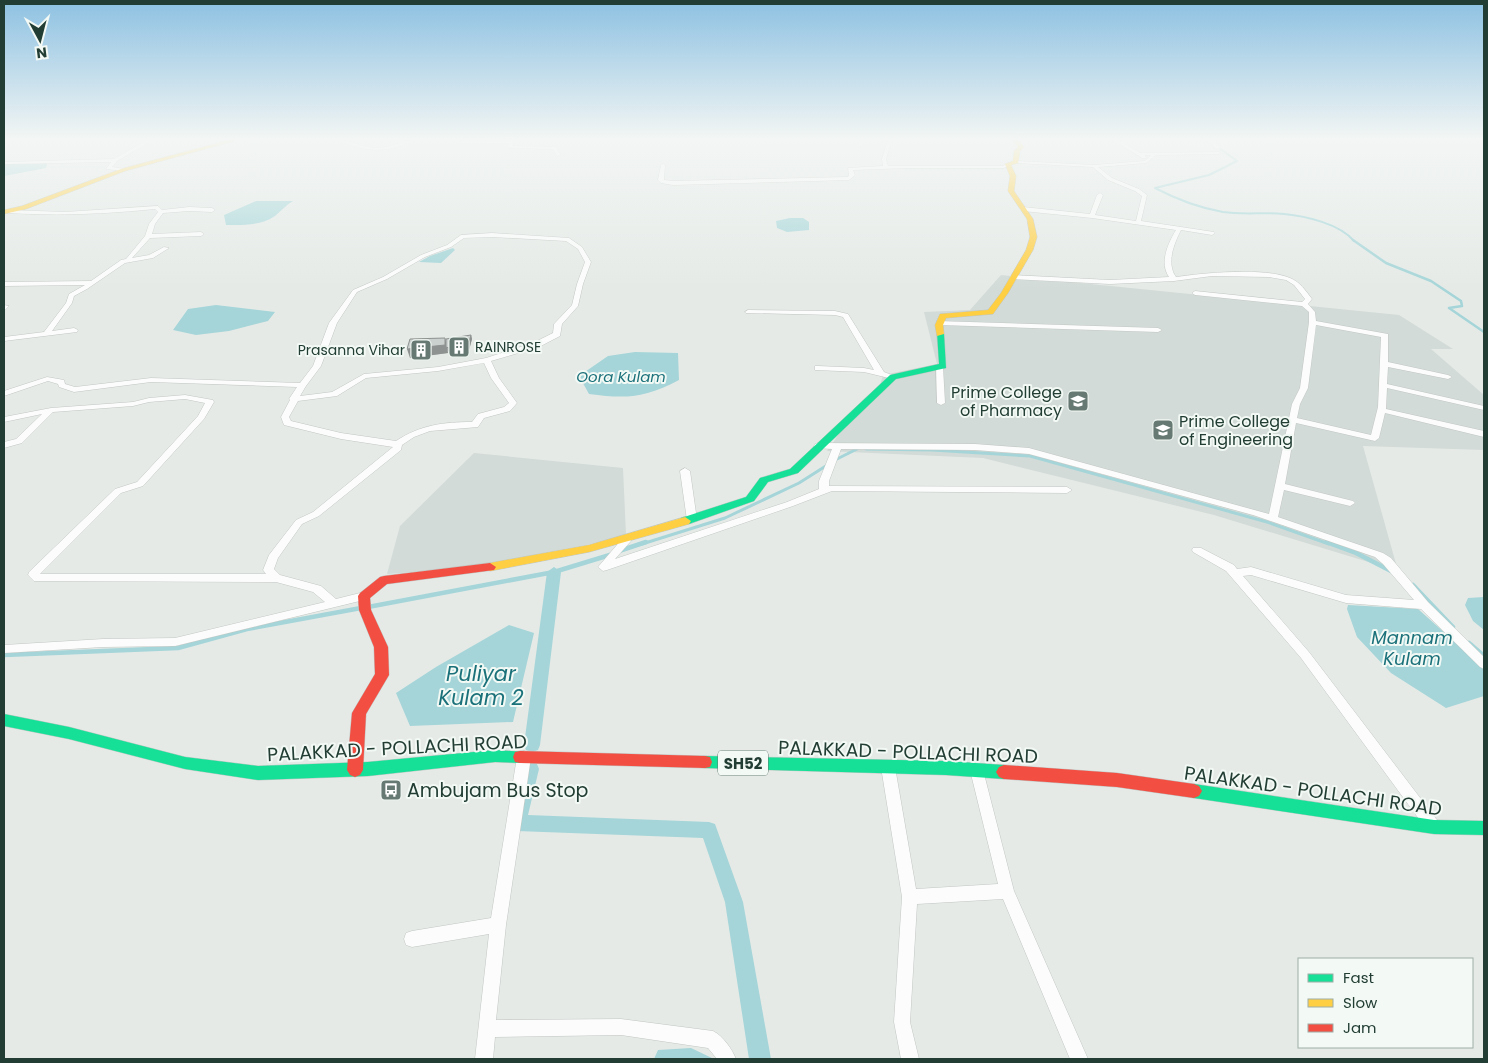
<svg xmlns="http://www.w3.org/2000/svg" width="1488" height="1063" font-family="Poppins,sans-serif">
<rect width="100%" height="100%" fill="#e5eae7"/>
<path fill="#d2dbd7" d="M1001 275 1399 315 1453 349H1431L1484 395V450L1363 446 1398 571 1214 515 983 458 827 451 853 414 878 392 883 375 937 364 924 312 970 310Z
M474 453 623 468 626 535 586 545 464 568 387 574 400 526Z"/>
<path fill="#a5d5d8" d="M48 161 46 168 4 176V163Z
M256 201H293C286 205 281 211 275 216 260 226 243 225 226 225L224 215Z
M790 218H803L809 222V230L787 232 777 228 776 221Z
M453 248 455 250 441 263 419 262 430 256Z
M216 305 275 312 268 321 229 331 196 335 173 330 188 309Z
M635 352 678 353 679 380C645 398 627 399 589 394L579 376 608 356Z
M1484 597V630L1473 621 1465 605 1468 598Z
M1348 605 1418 609 1484 668V696L1446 708 1391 673 1357 637 1347 609Z
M509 625 534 633 513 722 410 726 396 693 436 667Z
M691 1048 714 1059H654L658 1050Z"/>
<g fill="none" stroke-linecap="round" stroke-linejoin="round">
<path stroke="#a5d5d8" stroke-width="2" d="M1219 148 1237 161 1209 175 1155 188C1176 199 1200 208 1223 212 1243 215 1264 212 1284 214 1306 216 1340 224 1354 241"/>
<path stroke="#a5d5d8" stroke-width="2.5" d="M1353 240 1386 263 1431 281 1461 301 1462 306 1449 308 1484 332"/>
<path stroke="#a5d5d8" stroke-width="3" d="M866 449 932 450 1030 456 1267 522 1329 544
M835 460 857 449
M642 544 725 518 799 483 829 464"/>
<path stroke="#a5d5d8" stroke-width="4.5" d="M1326 542 1356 553 1391 571
M619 551 646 542
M1413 585 1453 627
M368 607 554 572 613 554
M1469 643 1484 656
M4 655 178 648 247 629 361 608"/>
<path fill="#a5d5d8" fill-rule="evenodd" d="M554 567 561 572 540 745 538 750 532 752 526 750 524 745 547 572Z
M531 762 537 764 539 769 528 815 709 822 715 824 743 902 771 1059H749L725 902 703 838 517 831 511 829 508 823 523 769 525 764Z"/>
<g stroke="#c2c7c4" stroke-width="1">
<path id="street" d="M147 140H153L117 161 112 167 125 169 123 171 106 169 111 162 4 164V162L114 159Z
M338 140C351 140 364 148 377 148 390 148 402 140 416 140 387 153 367 153 338 140Z
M514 140 513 146 556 147 561 155 557 156 553 149 510 148 508 147 509 143H461L459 142 461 141Z
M861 140H866L861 146H857Z
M888 140H892L886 159 888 166H1003L1008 163 1010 164 1004 168H908L853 170 855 175 849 180 673 185 661 183 658 180 661 165 663 164 665 165 664 180 673 181 848 177 849 175 848 168 883 166 882 159Z
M1113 140H1119L1140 153 1219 152 1221 153 1219 154 1156 155 1146 163 1098 167 1112 178 1139 189 1147 195 1141 221 1214 232 1215 233 1212 235 1181 230C1174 244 1166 263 1176 277 1204 273 1264 267 1290 278 1300 282 1306 291 1312 299L1308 304 1315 312 1316 321 1388 334V362L1448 375 1452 377 1448 379 1388 367 1387 384 1484 406V410L1387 388 1386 409 1484 431V437L1385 413 1379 438 1375 441 1296 423 1285 484 1353 501 1355 503 1350 506 1284 490 1278 517 1383 553 1391 558 1428 602 1484 657V669L1480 667 1421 609 1346 603 1251 575 1243 576 1309 652 1437 820 1439 825 1437 830 1432 832 1427 830 1301 658 1226 571 1193 552 1192 550 1193 548H1201L1234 565 1237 569 1251 567 1346 595 1414 600 1383 564 1375 557 1253 515 1029 454 975 450 841 449 829 481V486L1067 487 1072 490 1067 493 832 491 793 506 607 570 603 571 598 567 622 539H630L631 541 615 559 787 502 819 489V481L832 449 815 448 814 446 815 444 818 443 975 444 1029 448 1269 514 1292 404 1300 388 1309 322V312L1302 306 1195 295 1192 293 1195 291 1302 302 1305 299 1294 285 1286 280 1269 277 1212 276 1174 281 1110 284 1013 279 1010 277 1013 275 1110 280 1169 277C1159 263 1168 243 1176 230L1092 218 1023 211 1020 209 1023 207 1090 214 1097 195 1100 193 1103 195 1095 215 1136 221 1142 196 1135 191 1108 180 1093 167 1016 163 1014 162 1016 161 1094 165 1145 161 1151 155H1145L1146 158H1142ZM1316 325 1381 337 1378 407 1371 435 1297 418 1300 404 1308 388Z
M1207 140H1212L1221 148 1217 149Z
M158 206 162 210 189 207 212 208 215 210 212 212 189 211 163 213 155 224 152 234 201 232 204 234 201 236 150 238 132 258 149 255 164 247 169 248 153 258 125 263 87 289 74 296 72 303 52 331 74 328 78 330 77 332 4 341V337L44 332 66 303 69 294 85 285 4 286V282L91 281 121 260 126 259 145 236 149 224 158 212 155 209C106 214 59 216 10 213L8 212V210L65 212Z
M492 233 569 238 582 247 591 262 583 284 578 306 562 324 560 336 539 347 491 361 499 378 517 403 510 411 484 418 478 427 430 431 414 437 402 445 401 450 319 516 302 524 278 558 274 569 280 575 321 586 336 599 364 592 368 593 369 596 368 599 175 646 103 647 4 653V645L103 639 175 638 325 602 313 592 276 582 34 581 28 575 29 572 115 489 137 482 198 416 205 403 185 399 149 402 133 406 53 412 22 443 4 448V442L16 439 42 414 4 422V417L51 408 133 402 149 398 185 395 213 400 214 402 204 419 143 486 121 493 40 574H266L263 570 269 555 296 520 313 512 393 447 341 439 284 425 281 417 290 400 289 399 297 387 151 382 74 392 59 387 58 384 48 381 4 396V391L47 377 64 380 65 384 75 387 151 378 300 383 313 366 329 323 353 290 383 277 421 255 447 245 461 235ZM492 237 566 241 578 249 585 262 577 284 572 305 554 324 553 333 533 343 486 358 438 367 364 374 332 392 300 396 306 386 321 366 337 323 357 292 387 279 425 257 451 247 464 238ZM484 363 491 378 509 403 504 407 478 414 472 422C444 422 420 425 396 441L341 433 291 421 289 417 298 401 337 396 366 378 438 371Z
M4 305 9 306 4 311Z
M748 310 835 311 848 314 884 372 897 377 893 379 864 372 815 370V366H818L864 368 874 370 843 317 835 315 746 313 745 312Z
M937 321 1158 328 1162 330 1158 332 940 325H937Z
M936 365H942L943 367 945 403 941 405 937 403Z
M685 468 690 471 697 520 692 523 687 520 680 471Z
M524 751 529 753 531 757 506 925 496 1020 621 1019 713 1031C723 1036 732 1049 736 1059H717L708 1048 621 1035 495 1037 493 1059H475L489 934 412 947 406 945 404 939 406 933 412 931 491 918 517 757 519 753Z
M888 761 893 763 895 767 916 889 998 884 970 770 972 766 977 764 982 766 1014 891 1088 1059H1070L1003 899 917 904 910 1022 919 1059H901L894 1022 902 897 881 767 883 763Z"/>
</g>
<g stroke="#c0c7c4" stroke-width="1">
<path id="fast" d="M937 332 944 334 946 368 896 379 798 473 768 482 754 501 689 524H681L679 521 681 518 746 497 760 478 790 469 890 375 939 364Z
M4 714 69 727 185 757 258 766 368 762 495 750 525 752 527 757 525 762 520 763 495 762 368 776 258 780 185 769 69 739 4 726Z
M705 756 946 761 1004 765 1009 767 1012 772 1009 777 1004 779 946 775 705 768 700 767 698 762 700 757Z
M1194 784 1434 820 1484 821V835L1434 834 1194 798 1189 796 1186 791 1189 786Z"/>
</g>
<g stroke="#c0c7c4" stroke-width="1">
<path id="slow" d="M229 140H238L125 171 26 209 4 214V210L22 206 121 169Z
M1013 140H1018L1024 147 1020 151 1018 163 1011 165 1016 176 1014 191 1033 219 1037 237 1033 250 1008 293 993 314 946 318 943 325 944 334 937 336 935 325 940 314 988 310 1001 293 1026 250 1030 237 1027 219 1008 191 1010 176 1005 164 1013 161 1014 151 1018 147Z
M685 517 691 521 689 524 589 552 490 571 484 567 490 563 589 545Z"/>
</g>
<g stroke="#c0c7c4" stroke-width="1">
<path id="jam" d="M490 563 496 567 494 570 387 584 370 598 371 610 388 647 389 675 366 714 363 770 360 775 355 777 350 775 347 770 352 713 375 674 374 647 359 610 358 596 360 593 380 577 384 576Z
M520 751 705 756 710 757 712 762 710 767 705 768 520 763 515 762 513 757 515 752Z
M1004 765 1117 773 1194 784 1199 786 1202 791 1199 796 1194 798 1117 787 1004 779 999 777 996 772 999 767Z"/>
</g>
<use href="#street" fill="#fbfcfb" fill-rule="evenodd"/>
<use href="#fast" fill="#16e098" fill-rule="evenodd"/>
<use href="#slow" fill="#ffcf43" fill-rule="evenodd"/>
<use href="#jam" fill="#f24e42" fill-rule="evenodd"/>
</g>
<path fill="#afb4b1" d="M471 335 472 339 469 350 452 353 448 351 447 350 448 353 410 358 445 338 446 344Z"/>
<path fill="#8e9290" d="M471 335 472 339 469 350 452 353 451 349Z
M445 338 447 347 448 353 410 358 407 349Z"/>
<path fill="#cbd1ce" stroke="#8e9290" d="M471 335 468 346 451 349 446 347V339Z
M445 338V345L407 349 410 339Z"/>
<linearGradient id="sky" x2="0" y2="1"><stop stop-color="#8dc1e2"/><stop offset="0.48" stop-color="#f3f6f4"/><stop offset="1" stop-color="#f3f6f4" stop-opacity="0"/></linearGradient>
<rect width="1488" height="289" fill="url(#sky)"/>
<defs>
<g id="building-square" transform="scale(1.125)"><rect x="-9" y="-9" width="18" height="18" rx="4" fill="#667a73" stroke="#f3f9f5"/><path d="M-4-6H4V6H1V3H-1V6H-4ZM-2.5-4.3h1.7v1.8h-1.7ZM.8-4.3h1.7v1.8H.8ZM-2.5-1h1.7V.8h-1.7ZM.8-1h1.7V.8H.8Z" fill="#fff"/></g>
<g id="university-square" transform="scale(1.125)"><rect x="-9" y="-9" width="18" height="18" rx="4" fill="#667a73" stroke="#f3f9f5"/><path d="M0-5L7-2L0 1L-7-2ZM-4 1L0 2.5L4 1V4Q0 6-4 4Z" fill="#fff"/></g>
<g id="bus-square" transform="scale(1.125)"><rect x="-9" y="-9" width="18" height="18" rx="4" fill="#667a73" stroke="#f3f9f5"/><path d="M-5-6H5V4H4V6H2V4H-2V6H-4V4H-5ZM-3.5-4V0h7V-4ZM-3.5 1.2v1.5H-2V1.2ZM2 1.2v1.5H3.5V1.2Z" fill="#fff"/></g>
</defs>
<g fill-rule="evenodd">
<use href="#building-square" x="459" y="347"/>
<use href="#building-square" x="421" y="350"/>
<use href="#university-square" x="1078" y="401"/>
<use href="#university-square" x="1163" y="430"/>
<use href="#bus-square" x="391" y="790"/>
</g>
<g text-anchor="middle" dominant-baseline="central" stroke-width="4" stroke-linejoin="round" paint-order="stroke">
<g font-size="14" fill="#223e34" stroke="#f3f9f5" text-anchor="start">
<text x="475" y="347">RAINROSE</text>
<text x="405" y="350" text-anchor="end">Prasanna Vihar</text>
</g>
<g font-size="15" font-style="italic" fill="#1b717a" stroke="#f3f9f5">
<text x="621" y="376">Oora Kulam</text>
</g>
<rect fill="#f3f9f5" stroke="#61766e" stroke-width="1" x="718" y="750.5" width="50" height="25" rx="4"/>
<g font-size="15" font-weight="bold" fill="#223e34">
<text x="743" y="763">SH52</text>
</g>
<g font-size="16" fill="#223e34" stroke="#f3f9f5" text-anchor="end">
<text x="1062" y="392">Prime College<tspan x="1062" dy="18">of Pharmacy</tspan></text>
<text x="1179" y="421" text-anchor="start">Prime College<tspan x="1179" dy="18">of Engineering</tspan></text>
</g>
<g font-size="18" font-style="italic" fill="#1b717a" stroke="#f3f9f5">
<text x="1412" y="637">Mannam<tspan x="1412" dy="21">Kulam</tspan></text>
</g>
<g font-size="19" fill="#223e34" stroke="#f3f9f5">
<text transform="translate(397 748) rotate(-3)">PALAKKAD - POLLACHI ROAD</text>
<text transform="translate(908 752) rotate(2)">PALAKKAD - POLLACHI ROAD</text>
<text transform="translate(1313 791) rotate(8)">PALAKKAD - POLLACHI ROAD</text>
</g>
<g font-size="19" fill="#223e34" stroke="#f3f9f5" text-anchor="start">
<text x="407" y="790">Ambujam Bus Stop</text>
</g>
<g font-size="21" font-style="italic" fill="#1b717a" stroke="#f3f9f5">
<text x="481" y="673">Puliyar<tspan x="481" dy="24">Kulam 2</tspan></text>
</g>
</g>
<rect width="1488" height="1063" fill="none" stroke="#223e34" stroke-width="10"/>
<rect x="1298" y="958" width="175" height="90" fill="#f3f9f5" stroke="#9faea8"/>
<rect x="1308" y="974" width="25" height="8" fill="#16e098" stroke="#9faea8"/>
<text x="1343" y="983" font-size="15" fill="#223e34">Fast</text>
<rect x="1308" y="999" width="25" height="8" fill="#ffcf43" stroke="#9faea8"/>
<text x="1343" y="1008" font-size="15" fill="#223e34">Slow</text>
<rect x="1308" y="1024" width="25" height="8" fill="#f24e42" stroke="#9faea8"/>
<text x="1343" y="1033" font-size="15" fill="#223e34">Jam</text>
<g transform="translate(40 40) rotate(173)" stroke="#f3f9f5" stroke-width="4" paint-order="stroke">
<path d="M0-4L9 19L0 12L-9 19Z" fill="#223e34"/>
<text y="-8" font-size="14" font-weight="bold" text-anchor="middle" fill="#223e34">N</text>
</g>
</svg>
